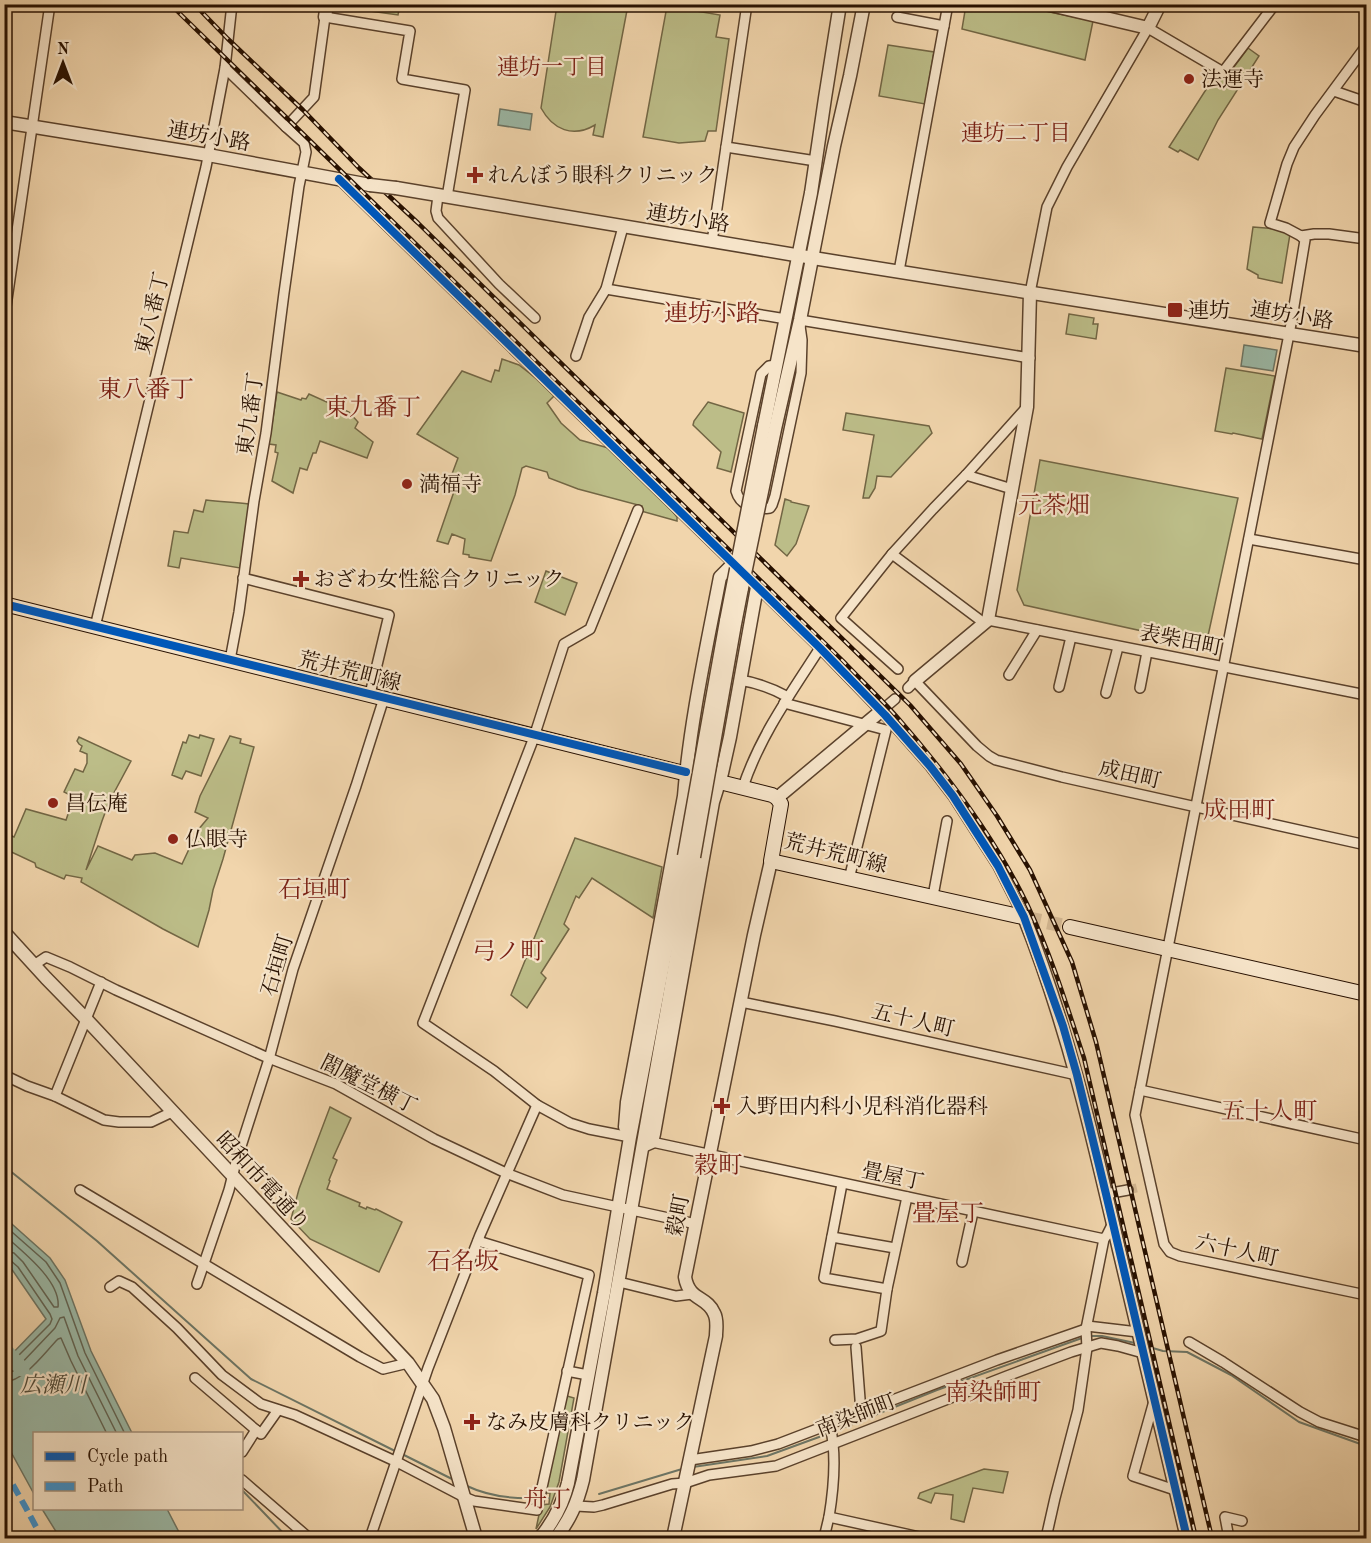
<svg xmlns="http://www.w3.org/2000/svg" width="1371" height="1543" viewBox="0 0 1371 1543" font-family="'Old Standard TT','Noto Serif JP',serif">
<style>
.green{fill:#bcbd88;stroke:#726644;stroke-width:1.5}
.water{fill:#9bb9a7;stroke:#6d7564;stroke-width:1.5}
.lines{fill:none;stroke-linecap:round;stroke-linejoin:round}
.shore{stroke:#616454;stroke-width:1.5}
.stream{stroke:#6d7564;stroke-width:2}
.river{stroke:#9bb9a7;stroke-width:15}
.minor-tunnel{stroke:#d3b792;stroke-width:9;stroke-dasharray:9 4.5;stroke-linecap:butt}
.secondary-tunnel{stroke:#d3b792;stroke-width:14;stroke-dasharray:14 7;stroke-linecap:butt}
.minor-casing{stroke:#5a412b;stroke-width:12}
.tertiary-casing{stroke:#5a412b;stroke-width:15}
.secondary-casing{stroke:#271000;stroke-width:16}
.minor{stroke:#f6e4c9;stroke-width:9}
.tertiary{stroke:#f6e4c9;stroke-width:12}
.secondary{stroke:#f6e4c9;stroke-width:14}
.rail-casing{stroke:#271000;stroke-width:4.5}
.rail{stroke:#f6e4c9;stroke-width:2;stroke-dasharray:7;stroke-linecap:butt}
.tertiary-bridge-casing{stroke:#5a412b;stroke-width:15;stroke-linecap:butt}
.tertiary-bridge{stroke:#f6e4c9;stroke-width:12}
.quiet{stroke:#3b92d0;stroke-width:6;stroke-dasharray:12 6;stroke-linecap:butt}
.cycleway-casing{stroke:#f6e4c9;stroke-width:11}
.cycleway{stroke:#0057b8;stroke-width:8}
.poi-dot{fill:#8f2418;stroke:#f6e4c9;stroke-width:2}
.labels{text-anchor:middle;stroke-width:4.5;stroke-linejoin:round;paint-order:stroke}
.poi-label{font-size:21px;fill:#271000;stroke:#f6e4c9;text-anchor:start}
.street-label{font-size:21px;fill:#271000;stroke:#f6e4c9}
.neighbourhood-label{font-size:22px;fill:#7a1f14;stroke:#f6e4c9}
.water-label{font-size:22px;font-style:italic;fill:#504b3a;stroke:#f6e4c9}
.quarter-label{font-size:24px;fill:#7a1f14;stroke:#f6e4c9}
</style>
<rect width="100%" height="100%" fill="#f1d5ac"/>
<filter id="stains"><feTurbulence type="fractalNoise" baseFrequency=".00333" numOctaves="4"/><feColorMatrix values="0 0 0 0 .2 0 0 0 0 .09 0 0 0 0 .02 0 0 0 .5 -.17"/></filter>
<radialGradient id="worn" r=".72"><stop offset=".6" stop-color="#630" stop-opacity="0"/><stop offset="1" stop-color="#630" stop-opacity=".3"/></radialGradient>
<!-- green -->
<g class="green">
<polygon points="334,4 400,4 400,5 398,15 333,6"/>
<path d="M 557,5 L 628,5 L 603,137 L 593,135 L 595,125 C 573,138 553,130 541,108 Z"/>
<polygon points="966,5 1016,5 1093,21 1085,60 962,29"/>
<polygon points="667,6 720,15 716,37 729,39 716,131 708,131 705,141 679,143 643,137"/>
<polygon points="888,45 934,52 925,104 879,96"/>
<polygon points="1248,48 1259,56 1218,120 1198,160 1180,150 1178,152 1169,147 1216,74 1225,79"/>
<polygon points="1253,227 1277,229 1290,234 1282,283 1258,278 1258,275 1247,269"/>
<polygon points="1069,314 1094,318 1093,324 1098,324 1096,339 1066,334"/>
<polygon points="502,359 519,365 556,394 547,403 561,423 580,440 612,449 661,497 677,517 677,521 641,511 642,506 578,489 549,478 547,472 526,466 522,468 515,495 491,561 469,557 469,555 463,554 465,539 452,534 448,544 437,541 459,477 452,474 458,458 417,434 462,371 491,382 495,370 499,371"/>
<polygon points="1226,368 1275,376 1262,439 1233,433 1232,434 1215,431"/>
<polygon points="277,392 301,400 302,398 306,399 309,394 349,412 358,422 355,428 373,442 367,458 320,441 316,453 313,453 307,470 300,468 293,493 272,481 278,453 275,452 276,445 269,444"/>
<polygon points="708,402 744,413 731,472 717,468 721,452 693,425 694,421"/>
<polygon points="846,413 929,426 932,433 891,477 877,476 875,488 869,498 863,498 874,435 843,430"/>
<polygon points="1040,460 1238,498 1206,645 1024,605 1017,590"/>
<polygon points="785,499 791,501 791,502 809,506 796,544 787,556 775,545"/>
<path d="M 206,500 C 221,502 234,502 249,504 L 240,568 L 181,558 L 179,568 L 168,566 L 174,531 L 188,533 L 194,510 L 203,512 Z"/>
<polygon points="546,571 577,583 565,615 535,602"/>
<polygon points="189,735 199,738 200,735 214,739 201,776 186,771 182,779 172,775 183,742 186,743"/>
<polygon points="230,736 241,739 240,743 254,747 223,859 213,890 209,910 198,947 163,929 81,882 82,878 66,875 64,879 36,867 35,863 5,849 5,833 14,837 26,809 66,820 74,797 64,792 75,769 83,772 87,763 87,754 80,751 82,746 79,744 77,741 79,737 131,761 109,802 102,821 86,870 98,846 132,860 135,855 155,853 182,864 198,830 208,818 195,812 200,796"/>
<polygon points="575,838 662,867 653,918 592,878 579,898 576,896 564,924 569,929 541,973 546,978 527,1008 511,995"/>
<polygon points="330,1107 351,1118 333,1158 337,1160 329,1180 330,1181 327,1189 360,1203 359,1206 366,1209 367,1207 375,1210 376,1209 402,1222 379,1272 310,1239 291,1219 299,1189"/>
<polygon points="567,1396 574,1398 559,1482 550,1507 536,1529 541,1505 549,1504 550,1493 544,1493"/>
<polygon points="984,1469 1008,1472 1003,1493 973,1488 964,1522 951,1519 953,1495 935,1493 931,1503 918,1498 920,1493"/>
</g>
<!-- water -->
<g class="water">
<polygon points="500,109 532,114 530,130 498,125"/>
<polygon points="1244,345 1277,350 1273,371 1241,366"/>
<polygon points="4,1217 50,1258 65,1280 91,1351 132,1433 34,1434 34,1494 5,1441 5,1361 46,1319 13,1271 5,1263"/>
<polygon points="42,1509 167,1509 182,1538 60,1538"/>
</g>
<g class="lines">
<!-- shore -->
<g class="shore">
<polyline points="4,1225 46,1262 60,1283 85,1353 125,1434"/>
<path d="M 4,1235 C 22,1251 61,1281 58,1307 L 54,1307 L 23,1262 L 14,1253 L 4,1251"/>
<polyline points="4,1259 10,1260 18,1267 50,1314 52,1319 50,1324 11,1363 4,1365"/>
<polyline points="4,1373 11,1372 16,1369 55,1328 60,1318 64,1317 78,1356 117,1434"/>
<path d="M 4,1382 C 25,1381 44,1353 58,1339 L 61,1338 L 71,1361 L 107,1434"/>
</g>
<!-- stream -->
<g class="stream">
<polyline points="4,1166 97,1241 251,1379 397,1452"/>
<polyline points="1088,1336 1102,1336 1135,1343"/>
<polyline points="1146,1346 1163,1351 1187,1352 1231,1375 1299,1422 1366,1446"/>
<polyline points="835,1431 937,1390 1082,1338"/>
<polyline points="402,1454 454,1480"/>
<polyline points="693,1467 767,1456 830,1433"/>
<path d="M 467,1486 C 488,1496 514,1499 537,1498"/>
<polyline points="242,1490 288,1538"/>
<polyline points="599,1494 682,1469"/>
<polyline points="543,1498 549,1498"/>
</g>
<!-- river -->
<polyline class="river" points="4,1349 22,1369"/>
<!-- minor-tunnel -->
<g class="minor-tunnel">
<polyline points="895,699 908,688"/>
<polyline points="1128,1190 1141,1187"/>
</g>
<!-- secondary-tunnel -->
<polyline class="secondary-tunnel" points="1027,918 1070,927"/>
<defs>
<g id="minor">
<polyline points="897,17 944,26"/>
<polyline points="1366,46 1315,115 1294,147 1287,164 1270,223 1286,228 1301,236 1314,234 1329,234 1366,239"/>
<polyline points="225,68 286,127"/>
<polyline points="1334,91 1366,102"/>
<polyline points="726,147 816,161"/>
<polyline points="339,179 820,648 885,715 930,766 953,796 998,866 1024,917"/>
<polyline points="438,196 436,211 438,218 499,284 535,318"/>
<polyline points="1301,236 1305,240 1291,324 1135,1115 1164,1244 1170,1252 1180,1256 1366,1295"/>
<polyline points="712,242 747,4"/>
<polyline points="899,271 948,4"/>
<polyline points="606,289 786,319"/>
<polyline points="1030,293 1047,207 1067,167 1148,28 1223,72 1275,4"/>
<polyline points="4,320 50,4"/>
<polyline points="800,320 1030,358"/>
<polyline points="576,356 589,317 606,289 623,227"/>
<path d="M 776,365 L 769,366 L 761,374 L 736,491 C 740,506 756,510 770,508 L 772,505 L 775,496 L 801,373 L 802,340 L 800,326"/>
<polyline points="966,475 1012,489"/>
<polyline points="1249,539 1366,560"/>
<polyline points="892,554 984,623"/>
<polyline points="243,578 389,615 370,694"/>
<polyline points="988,620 1366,695"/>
<polyline points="95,627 206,167 225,68 232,4"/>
<polyline points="230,660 239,612 254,501 266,433 284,293 299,186 306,152 304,143 286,127 314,97 325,17 410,31 402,79 465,90 447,197"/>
<polyline points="898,669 841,618 892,554 933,509 966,475 1027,407"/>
<polyline points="1009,675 1037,630"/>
<path d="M 740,680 C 758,683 772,688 788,697"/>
<polyline points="1059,687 1071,637"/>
<polyline points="908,688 915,681 977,746 989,756 996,760 1062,777 1366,845"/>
<polyline points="1140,688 1147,652"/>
<polyline points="1106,693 1118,647"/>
<polyline points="784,703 886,730 849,879"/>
<polyline points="881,711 895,699"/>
<path d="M 743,787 C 760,736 791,693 820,648"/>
<polyline points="933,896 947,821"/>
<polyline points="4,957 11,939"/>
<polyline points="34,965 46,957 70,967 116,990 266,1057 336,1084 434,1139 506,1173 563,1195 696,1224"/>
<polyline points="741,1002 835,1021 1077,1075"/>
<polyline points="4,1075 27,1086 55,1096 104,1120 119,1122 151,1122 172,1112"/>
<polyline points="1140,1090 1366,1140"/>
<polyline points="55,1096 101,982"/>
<polyline points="630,1137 589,1129 570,1123 537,1105 494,1071 423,1023 533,740 564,644 590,629 638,510"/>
<polyline points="652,1142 1104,1239"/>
<polyline points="842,1184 824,1278 887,1289"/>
<polyline points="80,1190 360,1357 383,1369 408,1363"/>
<polyline points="1106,1194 1128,1190"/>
<polyline points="832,1237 895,1248"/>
<polyline points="962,1262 973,1212"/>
<polyline points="619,1282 676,1296 692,1294"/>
<polyline points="197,1284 229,1190 236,1162 269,1059 293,969 356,786 384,698"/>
<polyline points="110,1287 119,1281 132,1287 177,1328 222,1375 261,1404 295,1415 397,1462 464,1497 474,1501 537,1510 589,1275 478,1241"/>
<polyline points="1087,1326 1138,1332"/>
<polyline points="835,1340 857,1339 881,1331 887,1289 907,1197"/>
<polyline points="1189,1342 1223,1362 1300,1412 1319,1422 1366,1437"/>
<polyline points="856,1347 861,1412"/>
<polyline points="567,1371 588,1375"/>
<polyline points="195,1378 256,1430"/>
<polyline points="1154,1401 1133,1476 1175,1490"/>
<path d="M 830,1425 C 837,1455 834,1487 829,1517 L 924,1538"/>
<polyline points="242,1452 256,1430 261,1434 278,1410"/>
<polyline points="690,1460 751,1451 778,1444 997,1360 1086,1329"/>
<polyline points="242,1480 309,1538"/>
<polyline points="576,1506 594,1507 603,1505 672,1484 685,1483 709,1475 776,1466 1007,1376 1071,1352 1101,1343 1118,1346 1143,1353"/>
<polyline points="370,1538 428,1368 480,1235 537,1105"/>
<polyline points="824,1538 829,1517"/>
<polyline points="1046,1538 1055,1498 1078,1410 1087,1348 1086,1329 1104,1239 1107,1235 1113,1223"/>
<polyline points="1229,1538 1225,1517 1242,1521"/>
</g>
<g id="tertiary">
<polyline points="1046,4 1148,28 1160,4"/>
<polyline points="325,17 327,4"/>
<polyline points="4,122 208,155 370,185"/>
<polyline points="396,188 813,258 1366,346"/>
<polyline points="764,426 811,193 825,98 840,4"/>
<polyline points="775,429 800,320 834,146 850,76 864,4"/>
<polyline points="726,621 733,585"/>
<polyline points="735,624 742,588"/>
<polyline points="915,681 988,620 1027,407 1030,293"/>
<polyline points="777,798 881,711"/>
<path d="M 1024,917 C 1067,1025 1093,1137 1119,1250 C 1141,1346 1164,1442 1187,1538"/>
<polyline points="4,932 46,978 86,1019 408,1363 433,1399 444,1428 476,1538"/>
<path d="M 625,1127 L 627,1102 L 684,796 C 690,722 706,650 720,577 L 734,563"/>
<polyline points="643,1146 652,1142 654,1134 713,802 722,773 730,737 757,587"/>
<path d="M 540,1538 C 554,1521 563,1504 568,1483 L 604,1293 L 630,1137 L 684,856"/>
<path d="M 556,1538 C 570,1519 577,1504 583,1480 L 694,857"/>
<path d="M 673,1538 L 716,1336 C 716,1329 718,1320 714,1313 C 707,1296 689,1301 685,1277 L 754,935 L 771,861"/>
</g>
<g id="secondary">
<polyline points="4,604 772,795 777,798 781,804 771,861 1027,918"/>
<polyline points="1070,927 1366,994"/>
</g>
</defs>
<!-- minor casing -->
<use href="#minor" class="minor-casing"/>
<!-- tertiary casing -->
<use href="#tertiary" class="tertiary-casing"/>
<!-- secondary casing -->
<use href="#secondary" class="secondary-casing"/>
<!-- minor -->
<use href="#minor" class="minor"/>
<!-- tertiary -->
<use href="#tertiary" class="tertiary"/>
<!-- secondary -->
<use href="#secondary" class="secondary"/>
<defs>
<g id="rail">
<path d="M 170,4 L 843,661 C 861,680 880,698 897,717 C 947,774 994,836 1027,904 C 1051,954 1067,1006 1084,1058 L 1196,1538"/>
<polyline points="194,4 228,39 303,110 359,168 418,223 910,705 961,764 997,816 1030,870 1072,962 1096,1042 1212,1538"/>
</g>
</defs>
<!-- rail casing -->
<use href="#rail" class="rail-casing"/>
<!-- rail -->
<use href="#rail" class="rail"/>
<defs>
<g id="tertiary-bridge">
<polyline points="370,185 396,188"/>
<polyline points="733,585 764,426"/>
<polyline points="742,588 775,429"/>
<polyline points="684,856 726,621"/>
<polyline points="694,857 735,624"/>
</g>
</defs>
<!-- tertiary-bridge casing -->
<use href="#tertiary-bridge" class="tertiary-bridge-casing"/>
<!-- tertiary-bridge -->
<use href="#tertiary-bridge" class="tertiary-bridge"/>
<!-- quiet -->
<polyline class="quiet" points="4,1469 26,1508 42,1538"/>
<defs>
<g id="cycleway">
<polyline points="339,179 820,648 885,715 930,766 953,796 998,866 1024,917 1063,1026 1077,1075 1106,1194 1187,1538"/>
<polyline points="4,604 686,772"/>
</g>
</defs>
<!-- cycleway casing -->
<use href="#cycleway" class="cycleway-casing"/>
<!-- cycleway -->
<use href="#cycleway" class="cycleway"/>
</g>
<!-- markers -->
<g class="poi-dot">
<circle cx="1189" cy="79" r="6"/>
<path d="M472 166h6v6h6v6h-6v6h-6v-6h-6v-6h6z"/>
<rect x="1167" y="302" width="16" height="16" rx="3"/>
<circle cx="407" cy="484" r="6"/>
<path d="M298 570h6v6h6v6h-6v6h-6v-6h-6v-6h6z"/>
<circle cx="53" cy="803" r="6"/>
<circle cx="173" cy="839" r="6"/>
<path d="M719 1097h6v6h6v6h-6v6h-6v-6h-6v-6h6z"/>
<path d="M469 1413h6v6h6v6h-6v6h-6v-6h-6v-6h6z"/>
</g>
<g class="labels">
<!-- poi labels -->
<g class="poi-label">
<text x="1201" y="86">法運寺</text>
<text x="488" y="182">れんぼう眼科クリニック</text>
<text x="1188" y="317">連坊</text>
<text x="419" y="491">満福寺</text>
<text x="314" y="586">おざわ女性総合クリニック</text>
<text x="65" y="810">昌伝庵</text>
<text x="185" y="846">仏眼寺</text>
<text x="736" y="1113">入野田内科小児科消化器科</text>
<text x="486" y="1429">なみ皮膚科クリニック</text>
</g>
<!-- street labels -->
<g class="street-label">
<text transform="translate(209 136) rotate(10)" y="7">連坊小路</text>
<text transform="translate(688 218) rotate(9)" y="7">連坊小路</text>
<text transform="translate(152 313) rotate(-76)" y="7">東八番丁</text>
<text transform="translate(1292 315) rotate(9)" y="7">連坊小路</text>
<text transform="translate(250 414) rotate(-82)" y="7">東九番丁</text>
<text transform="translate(1181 640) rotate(11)" y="7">表柴田町</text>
<text transform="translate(350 671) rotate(14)" y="7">荒井荒町線</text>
<text transform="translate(1130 774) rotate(13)" y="7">成田町</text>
<text transform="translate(836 853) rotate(14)" y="7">荒井荒町線</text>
<text transform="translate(277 965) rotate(-73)" y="7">石垣町</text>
<text transform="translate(913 1020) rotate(13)" y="7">五十人町</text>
<text transform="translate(369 1084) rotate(27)" y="7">閻魔堂横丁</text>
<text transform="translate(893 1176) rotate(12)" y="7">畳屋丁</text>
<text transform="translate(263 1181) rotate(47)" y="7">昭和市電通り</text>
<text transform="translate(678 1215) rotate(-79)" y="7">穀町</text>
<text transform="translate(1237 1250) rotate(12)" y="7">六十人町</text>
<text transform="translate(856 1415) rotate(-21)" y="7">南染師町</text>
</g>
<!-- neighbourhood labels -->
<g class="neighbourhood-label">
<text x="552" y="74">連坊一丁目</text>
<text x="1016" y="140">連坊二丁目</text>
</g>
<!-- water labels -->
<g class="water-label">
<text x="53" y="1392">広瀬川</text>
</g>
<!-- quarter labels -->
<g class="quarter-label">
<text x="712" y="321">連坊小路</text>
<text x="146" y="397">東八番丁</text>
<text x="373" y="415">東九番丁</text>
<text x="1054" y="513">元茶畑</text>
<text x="1239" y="818">成田町</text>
<text x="314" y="897">石垣町</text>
<text x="508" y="959">弓ノ町</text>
<text x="1269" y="1119">五十人町</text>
<text x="718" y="1173">穀町</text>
<text x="948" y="1221">畳屋丁</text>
<text x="463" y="1269">石名坂</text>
<text x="993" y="1400">南染師町</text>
<text x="547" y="1507">舟丁</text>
</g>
</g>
<!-- margin -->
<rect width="1371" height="1543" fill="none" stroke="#f1d5ac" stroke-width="24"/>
<rect x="6" y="6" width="1359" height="1531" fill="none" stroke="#271000" stroke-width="3"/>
<rect x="12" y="12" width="1347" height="1519" fill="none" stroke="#271000" stroke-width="1.5"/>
<!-- legend -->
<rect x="33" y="1432" width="210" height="78" fill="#f6e4c9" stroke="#a38f79" stroke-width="1.5"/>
<rect x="45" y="1452" width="30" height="9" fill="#0057b8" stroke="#a38f79" stroke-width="1.5"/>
<text x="87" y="1462" font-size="18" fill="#271000">Cycle path</text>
<rect x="45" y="1482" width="30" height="9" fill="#3b92d0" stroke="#a38f79" stroke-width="1.5"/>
<text x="87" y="1492" font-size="18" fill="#271000">Path</text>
<!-- north arrow -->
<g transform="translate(63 63)" stroke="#f6e4c9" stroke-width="4.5" paint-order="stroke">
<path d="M0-4.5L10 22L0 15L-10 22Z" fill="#271000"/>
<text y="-9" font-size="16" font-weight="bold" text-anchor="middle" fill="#271000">N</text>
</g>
<rect width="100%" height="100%" filter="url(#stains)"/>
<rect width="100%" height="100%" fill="url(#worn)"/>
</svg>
